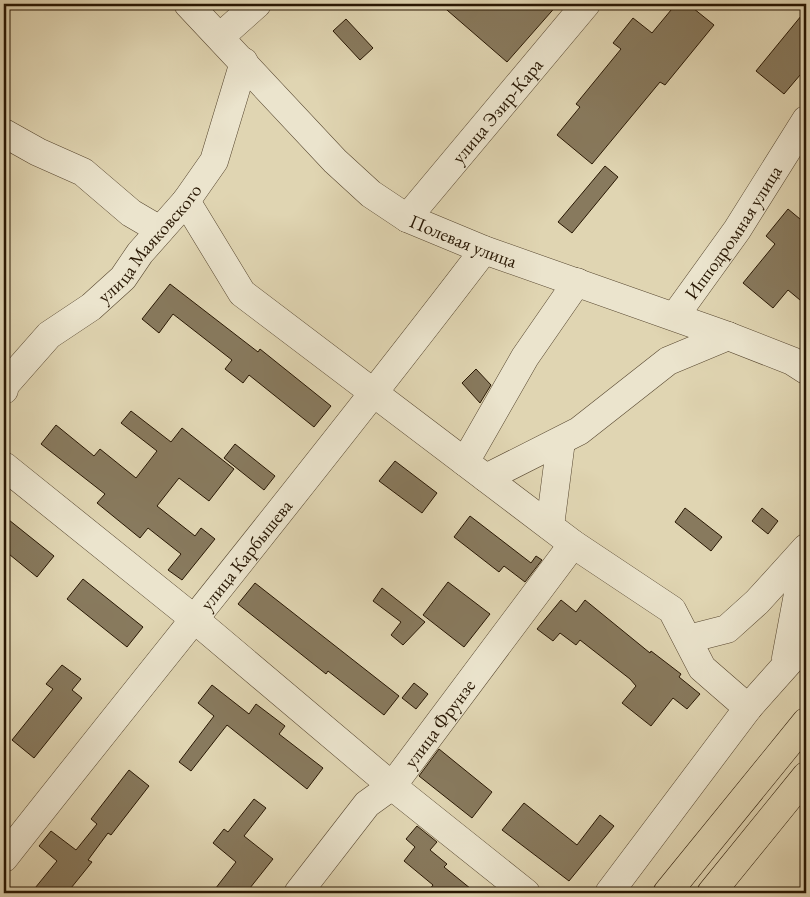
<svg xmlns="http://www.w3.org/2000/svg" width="810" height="897" viewBox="0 0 810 897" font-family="'EB Garamond',serif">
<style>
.building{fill:#887a5e;stroke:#281703}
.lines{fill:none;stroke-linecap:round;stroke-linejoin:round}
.minor-casing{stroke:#56462f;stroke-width:29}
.major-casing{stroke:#281703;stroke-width:29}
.minor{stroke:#ebe4cd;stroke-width:28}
.major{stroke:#e0d5b2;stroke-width:28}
.labels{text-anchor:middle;stroke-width:5;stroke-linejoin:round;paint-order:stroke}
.street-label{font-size:19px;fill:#281703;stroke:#ebe4cd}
</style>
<rect width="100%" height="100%" fill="#e0d5b2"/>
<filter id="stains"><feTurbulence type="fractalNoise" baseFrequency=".004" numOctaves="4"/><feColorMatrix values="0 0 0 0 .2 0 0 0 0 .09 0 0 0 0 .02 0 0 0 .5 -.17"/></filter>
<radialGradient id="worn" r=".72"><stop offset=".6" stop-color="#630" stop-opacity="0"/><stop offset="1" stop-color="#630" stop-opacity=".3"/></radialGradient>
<!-- building -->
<g class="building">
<polygon points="440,4 558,4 507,62"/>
<polygon points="676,4 688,4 714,25 665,85 660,82 592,164 557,135 580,107 576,104 621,49 613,43 633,18 652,33"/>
<polygon points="806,10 806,68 784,94 756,71"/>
<polygon points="346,19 373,48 360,60 333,31"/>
<polygon points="605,166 618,177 572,233 558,222"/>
<polygon points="788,209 806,224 806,305 788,290 773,308 743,283 775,244 766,236"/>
<polygon points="170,284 258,352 260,349 331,406 314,427 249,375 243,383 225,369 232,360 173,314 159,333 142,319"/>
<polygon points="476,369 491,385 480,403 462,383"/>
<polygon points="131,411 171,442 182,428 234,469 209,501 179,478 157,506 195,536 201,528 215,539 182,580 168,570 181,554 148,528 140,538 97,503 105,494 41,444 56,425 94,456 100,449 136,478 157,451 121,423"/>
<polygon points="235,444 275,476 264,490 224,458"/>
<polygon points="395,461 437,493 422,513 379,481"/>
<polygon points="685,508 722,537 711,551 675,522"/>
<polygon points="762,508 778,521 768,534 752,521"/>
<polygon points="4,516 54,556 37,577 4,550"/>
<polygon points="470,516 531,563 536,556 542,560 525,582 504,566 499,572 454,537"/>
<polygon points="83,579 143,627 127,647 67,599"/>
<polygon points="448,582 490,614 464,647 423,615"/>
<polygon points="255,583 399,696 384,715 328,671 326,674 238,604"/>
<polygon points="382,588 425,622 403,645 391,635 401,622 373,601"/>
<polygon points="561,600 576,612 585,600 650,653 651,651 681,674 679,677 700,694 687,709 673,698 651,726 622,703 636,686 630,679 580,640 576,645 560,633 553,641 537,629"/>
<polygon points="62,665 81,679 72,690 82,698 34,758 12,740 53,689 46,684"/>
<polygon points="414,683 428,694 416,709 402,698"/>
<polygon points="212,685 249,714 256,704 285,726 279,734 323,768 307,789 227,725 191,771 179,762 214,716 198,703"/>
<polygon points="439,749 492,792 472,818 419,776"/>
<polygon points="129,770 149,786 111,835 108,833 88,860 92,862 67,893 31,893 57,861 39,846 51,831 76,850 97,824 91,819"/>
<polygon points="254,799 266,808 244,836 273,859 246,893 212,893 236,862 213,843 224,829 228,832"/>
<polygon points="524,803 577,845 600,815 614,826 569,881 502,830"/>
<polygon points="417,826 437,842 430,850 447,864 444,867 476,893 427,893 433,885 404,861 415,847 406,839"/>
</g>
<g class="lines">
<defs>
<g id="minor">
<path id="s1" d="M 188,4 L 335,161 L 371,194 L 407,218 L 484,250 L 728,336 L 792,361 L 806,370"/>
<polyline points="220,37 257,4"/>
<polyline points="4,133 38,152 83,172 131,213 160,230"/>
<polyline points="186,201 242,293 573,544 672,610 702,668 748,708"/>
<path id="s2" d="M 407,218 L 586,4"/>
<path id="s3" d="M 675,316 L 737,230 L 806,120"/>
<path id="s4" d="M 4,390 L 5,385 L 49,335 L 91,307 L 123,278 L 140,253 L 186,201 L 214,161 L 244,62"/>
<polyline points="465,462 525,357 577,282"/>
<polyline points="4,466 193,618 392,786 526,893"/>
<polyline points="486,478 579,431 668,361 728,336"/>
<polyline points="550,526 561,441"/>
<polyline points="688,639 727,629 757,602 806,548"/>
<polyline points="786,658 798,594 806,564"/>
<path id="s5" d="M 4,858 C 164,655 328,455 484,250"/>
<path id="s6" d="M 298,893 L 367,804 L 392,786 L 573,544"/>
<polyline points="609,893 748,708 796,654 806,636"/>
</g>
<g id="major">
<polyline points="667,893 806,722"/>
<polyline points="711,893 806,776"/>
</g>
</defs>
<!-- minor casing -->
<use href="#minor" class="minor-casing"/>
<!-- major casing -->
<use href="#major" class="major-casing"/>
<!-- minor -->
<use href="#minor" class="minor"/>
<!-- major -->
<use href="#major" class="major"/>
</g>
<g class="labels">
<!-- street labels -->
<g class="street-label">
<text dy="7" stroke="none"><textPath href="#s2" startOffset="140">улица Эзир-Кара</textPath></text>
<text dy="7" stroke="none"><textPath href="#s3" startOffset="102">Ипподромная улица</textPath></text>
<text dy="7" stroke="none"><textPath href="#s1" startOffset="368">Полевая улица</textPath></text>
<text dy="7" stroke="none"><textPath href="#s4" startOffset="209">улица Маяковского</textPath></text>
<text dy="7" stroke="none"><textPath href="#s5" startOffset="388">улица Карбышева</textPath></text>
<text dy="7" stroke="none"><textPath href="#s6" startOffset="222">улица Фрунзе</textPath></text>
</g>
</g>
<!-- margin -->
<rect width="810" height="897" fill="none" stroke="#e0d5b2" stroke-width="20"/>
<rect x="5" y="5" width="800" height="887" fill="none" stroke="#281703" stroke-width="2.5"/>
<rect x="10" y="10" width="790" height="877" fill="none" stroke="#281703"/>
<rect width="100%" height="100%" filter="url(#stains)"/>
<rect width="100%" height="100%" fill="url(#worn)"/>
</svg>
